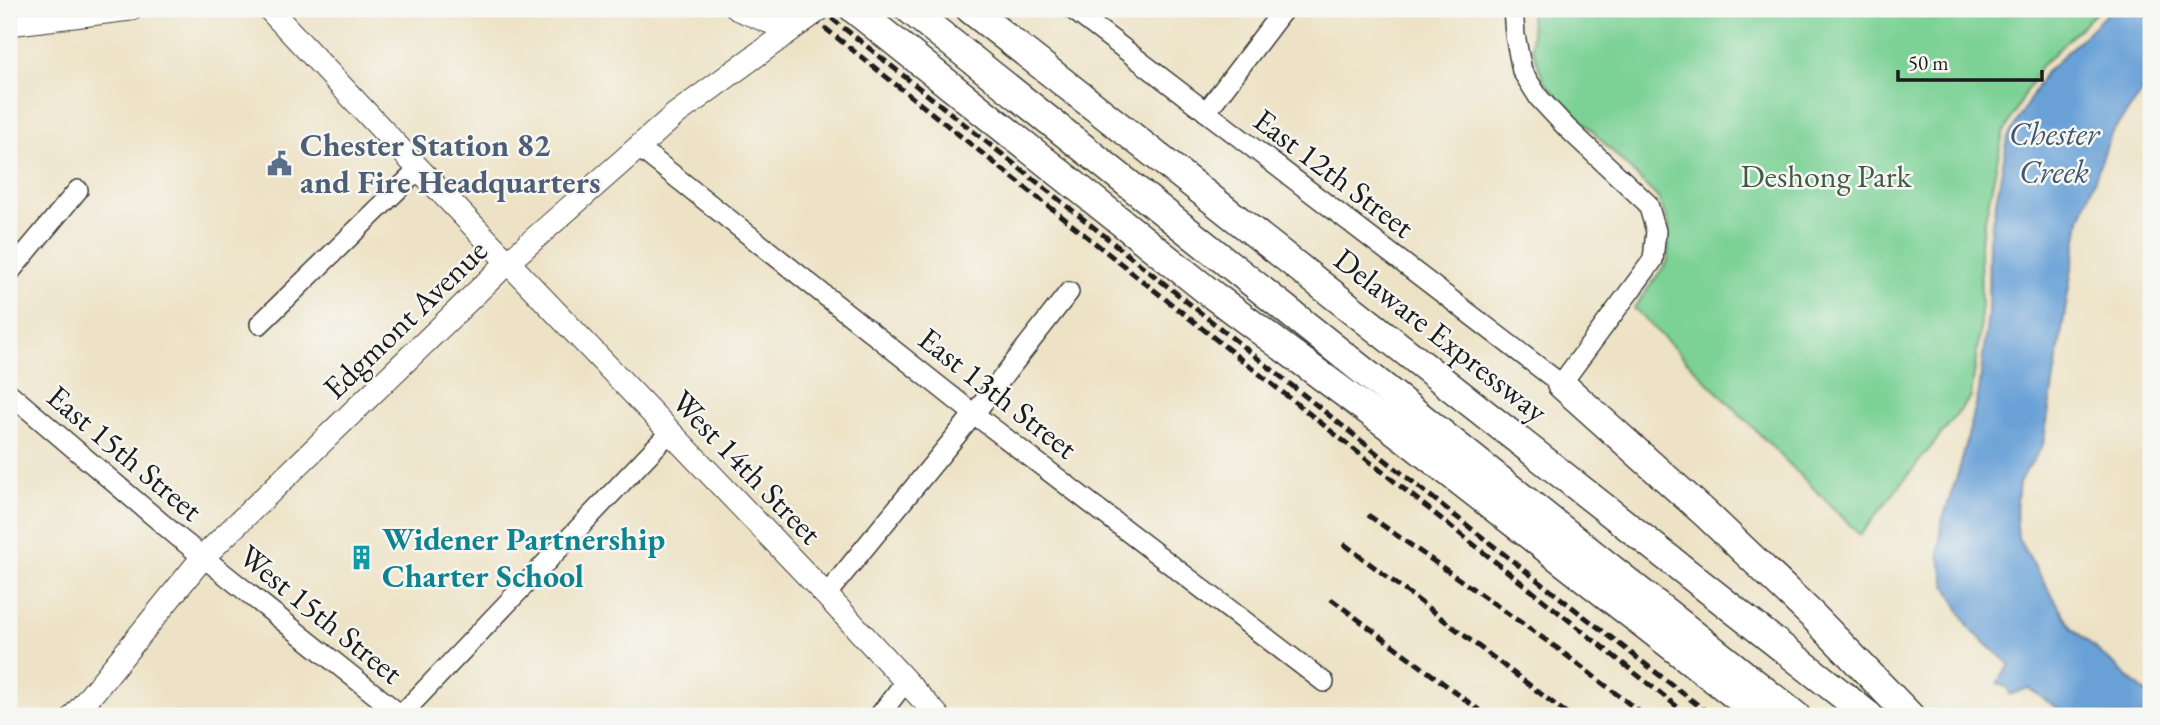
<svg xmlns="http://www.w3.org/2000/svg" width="2160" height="725" viewBox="0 0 2160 725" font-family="'EB Garamond',serif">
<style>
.green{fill:#7bd195;stroke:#4c7658;stroke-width:2}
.water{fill:#69a1d7;stroke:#425e7a;stroke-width:2}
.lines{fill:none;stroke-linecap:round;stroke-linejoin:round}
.minor-casing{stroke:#3b3a35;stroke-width:22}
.major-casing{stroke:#3b3a35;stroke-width:25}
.highway-casing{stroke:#3b3a35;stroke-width:31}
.minor{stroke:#fff;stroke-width:19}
.major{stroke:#fff;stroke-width:23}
.highway{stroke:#fff;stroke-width:28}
.rail{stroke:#1c1c1c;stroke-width:5;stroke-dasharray:10 5;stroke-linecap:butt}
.major-bridge-casing{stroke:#3b3a35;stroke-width:25;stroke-linecap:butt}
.major-bridge{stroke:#fff;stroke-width:23}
.labels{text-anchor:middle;stroke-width:5;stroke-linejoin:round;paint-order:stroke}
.service-label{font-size:32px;font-weight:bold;fill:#4e5e75;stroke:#f6f6f2;text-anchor:start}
.street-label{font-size:32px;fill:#1c1c1c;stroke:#f6f6f2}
.park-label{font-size:32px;fill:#3d5b46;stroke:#f6f6f2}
.culture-label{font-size:32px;font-weight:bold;fill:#0d838f;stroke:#f6f6f2;text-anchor:start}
.water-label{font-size:33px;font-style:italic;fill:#3f5870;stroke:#f6f6f2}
</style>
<rect width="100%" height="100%" fill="#f6f6f2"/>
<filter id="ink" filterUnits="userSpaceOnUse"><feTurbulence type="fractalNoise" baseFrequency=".0143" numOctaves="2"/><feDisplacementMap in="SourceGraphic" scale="14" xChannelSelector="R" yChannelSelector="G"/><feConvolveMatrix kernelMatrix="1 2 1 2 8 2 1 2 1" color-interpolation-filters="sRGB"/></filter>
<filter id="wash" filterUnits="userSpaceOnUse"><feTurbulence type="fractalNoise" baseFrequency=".00686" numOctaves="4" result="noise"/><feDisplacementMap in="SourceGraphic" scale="28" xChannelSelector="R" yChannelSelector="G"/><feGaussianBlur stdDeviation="1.57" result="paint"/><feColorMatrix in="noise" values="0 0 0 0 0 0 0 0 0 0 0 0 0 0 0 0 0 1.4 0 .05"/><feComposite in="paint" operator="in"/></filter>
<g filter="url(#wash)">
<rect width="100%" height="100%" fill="#ede2c5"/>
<!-- green -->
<polygon class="green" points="1530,9 2100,9 2040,67 2003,134 1980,243 1981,322 1971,397 1860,535 1634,308 1668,261 1669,224 1658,198 1544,82 1532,47"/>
<!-- water -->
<polygon class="water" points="2112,9 2151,9 2151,81 2111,134 2080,220 2043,445 2019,482 2016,512 2018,539 2072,628 2151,697 2151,716 2069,716 2028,688 2010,695 2008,688 1997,683 2010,665 1970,629 1946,585 1939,555 1942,522 1961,464 1979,392 1988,314 1989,239 2008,137 2045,73"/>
</g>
<g filter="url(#ink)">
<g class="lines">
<defs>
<g id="minor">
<polyline points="1072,9 1561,384 1653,260 1656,231 1648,204 1566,127 1539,98 1522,71 1515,35 1513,9"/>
<polyline points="1206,112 1284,9"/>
<polyline points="638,147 974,414 1324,682"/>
<polyline points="9,273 78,190"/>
<polyline points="260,324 419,169"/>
<polyline points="9,393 178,537 402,716"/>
<polyline points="826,595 974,414 1069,292"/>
<polyline points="401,715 670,432"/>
<polyline points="879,716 905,682"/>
</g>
<g id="major">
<polyline points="269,9 419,169 826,595 938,716"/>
<polyline points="738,9 790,30"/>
<polyline points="9,24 130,9"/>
<polyline points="74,716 203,557 508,262 676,114 799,24"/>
</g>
<g id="highway">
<polyline points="854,9 1214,296 1401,435 1736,696 1769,716"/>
<polyline points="909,9 1796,716"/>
<polyline points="970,9 1869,716"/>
<polyline points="1561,384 1707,515 1813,616 1910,716"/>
</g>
</defs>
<!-- minor casing -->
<use href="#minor" class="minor-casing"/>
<!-- major casing -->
<use href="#major" class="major-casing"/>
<!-- highway casing -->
<use href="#highway" class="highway-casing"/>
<!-- minor -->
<use href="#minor" class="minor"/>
<!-- major -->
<use href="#major" class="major"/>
<!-- highway -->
<use href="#highway" class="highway"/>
<!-- rail -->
<g class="rail">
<polyline points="801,9 1689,716"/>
<polyline points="820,9 1473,530 1712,716"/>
<polyline points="1368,515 1557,648 1645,716"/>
<polyline points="1344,544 1570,716"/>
<polyline points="1331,599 1487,716"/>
</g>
<defs>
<polyline id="major-bridge" points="799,24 820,9"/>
</defs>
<!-- major-bridge casing -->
<use href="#major-bridge" class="major-bridge-casing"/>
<!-- major-bridge -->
<use href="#major-bridge" class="major-bridge"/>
</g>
</g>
<!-- icons -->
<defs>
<symbol id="civic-bare" viewBox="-9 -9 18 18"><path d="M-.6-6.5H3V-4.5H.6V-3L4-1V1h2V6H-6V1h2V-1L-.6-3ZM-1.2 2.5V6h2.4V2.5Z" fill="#5c6f8a" stroke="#f6f6f2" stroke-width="2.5" paint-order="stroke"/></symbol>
<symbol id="building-bare" viewBox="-9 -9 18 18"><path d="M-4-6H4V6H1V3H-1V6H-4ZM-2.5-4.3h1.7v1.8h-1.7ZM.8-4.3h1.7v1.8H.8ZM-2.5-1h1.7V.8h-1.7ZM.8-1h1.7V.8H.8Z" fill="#0f9aa8" stroke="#f6f6f2" stroke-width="2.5" paint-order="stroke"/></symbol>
</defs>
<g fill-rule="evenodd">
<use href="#civic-bare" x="262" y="146" width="35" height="35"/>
<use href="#building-bare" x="344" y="540" width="35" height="35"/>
</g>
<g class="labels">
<!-- service labels -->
<g class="service-label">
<text x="300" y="156">Chester Station 82<tspan x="300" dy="37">and Fire Headquarters</tspan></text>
</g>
<!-- street labels -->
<g class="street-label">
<text transform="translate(1334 173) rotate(37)" y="11">East 12th Street</text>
<text transform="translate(405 319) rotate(-44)" y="11">Edgmont Avenue</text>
<text transform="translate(1441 335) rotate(38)" y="11">Delaware Expressway</text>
<text transform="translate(998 393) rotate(38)" y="11">East 13th Street</text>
<text transform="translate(125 453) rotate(40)" y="11">East 15th Street</text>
<text transform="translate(747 467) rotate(46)" y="11">West 14th Street</text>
<text transform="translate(321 614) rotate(39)" y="11">West 15th Street</text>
</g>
<!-- park labels -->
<g class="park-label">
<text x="1826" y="187">Deshong Park</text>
</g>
<!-- culture labels -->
<g class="culture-label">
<text x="382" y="550">Widener Partnership<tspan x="382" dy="37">Charter School</tspan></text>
</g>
<!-- water labels -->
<g class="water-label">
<text x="2054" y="145">Chester<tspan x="2054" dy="38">Creek</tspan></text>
</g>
</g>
<!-- margin -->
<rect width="2160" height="725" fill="none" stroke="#f6f6f2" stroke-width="35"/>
<!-- scale -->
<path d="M1898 70v10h144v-10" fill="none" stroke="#1c1c1c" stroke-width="3.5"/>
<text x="1908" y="70" font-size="21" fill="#1c1c1c" stroke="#f6f6f2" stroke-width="5" paint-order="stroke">50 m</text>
</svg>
